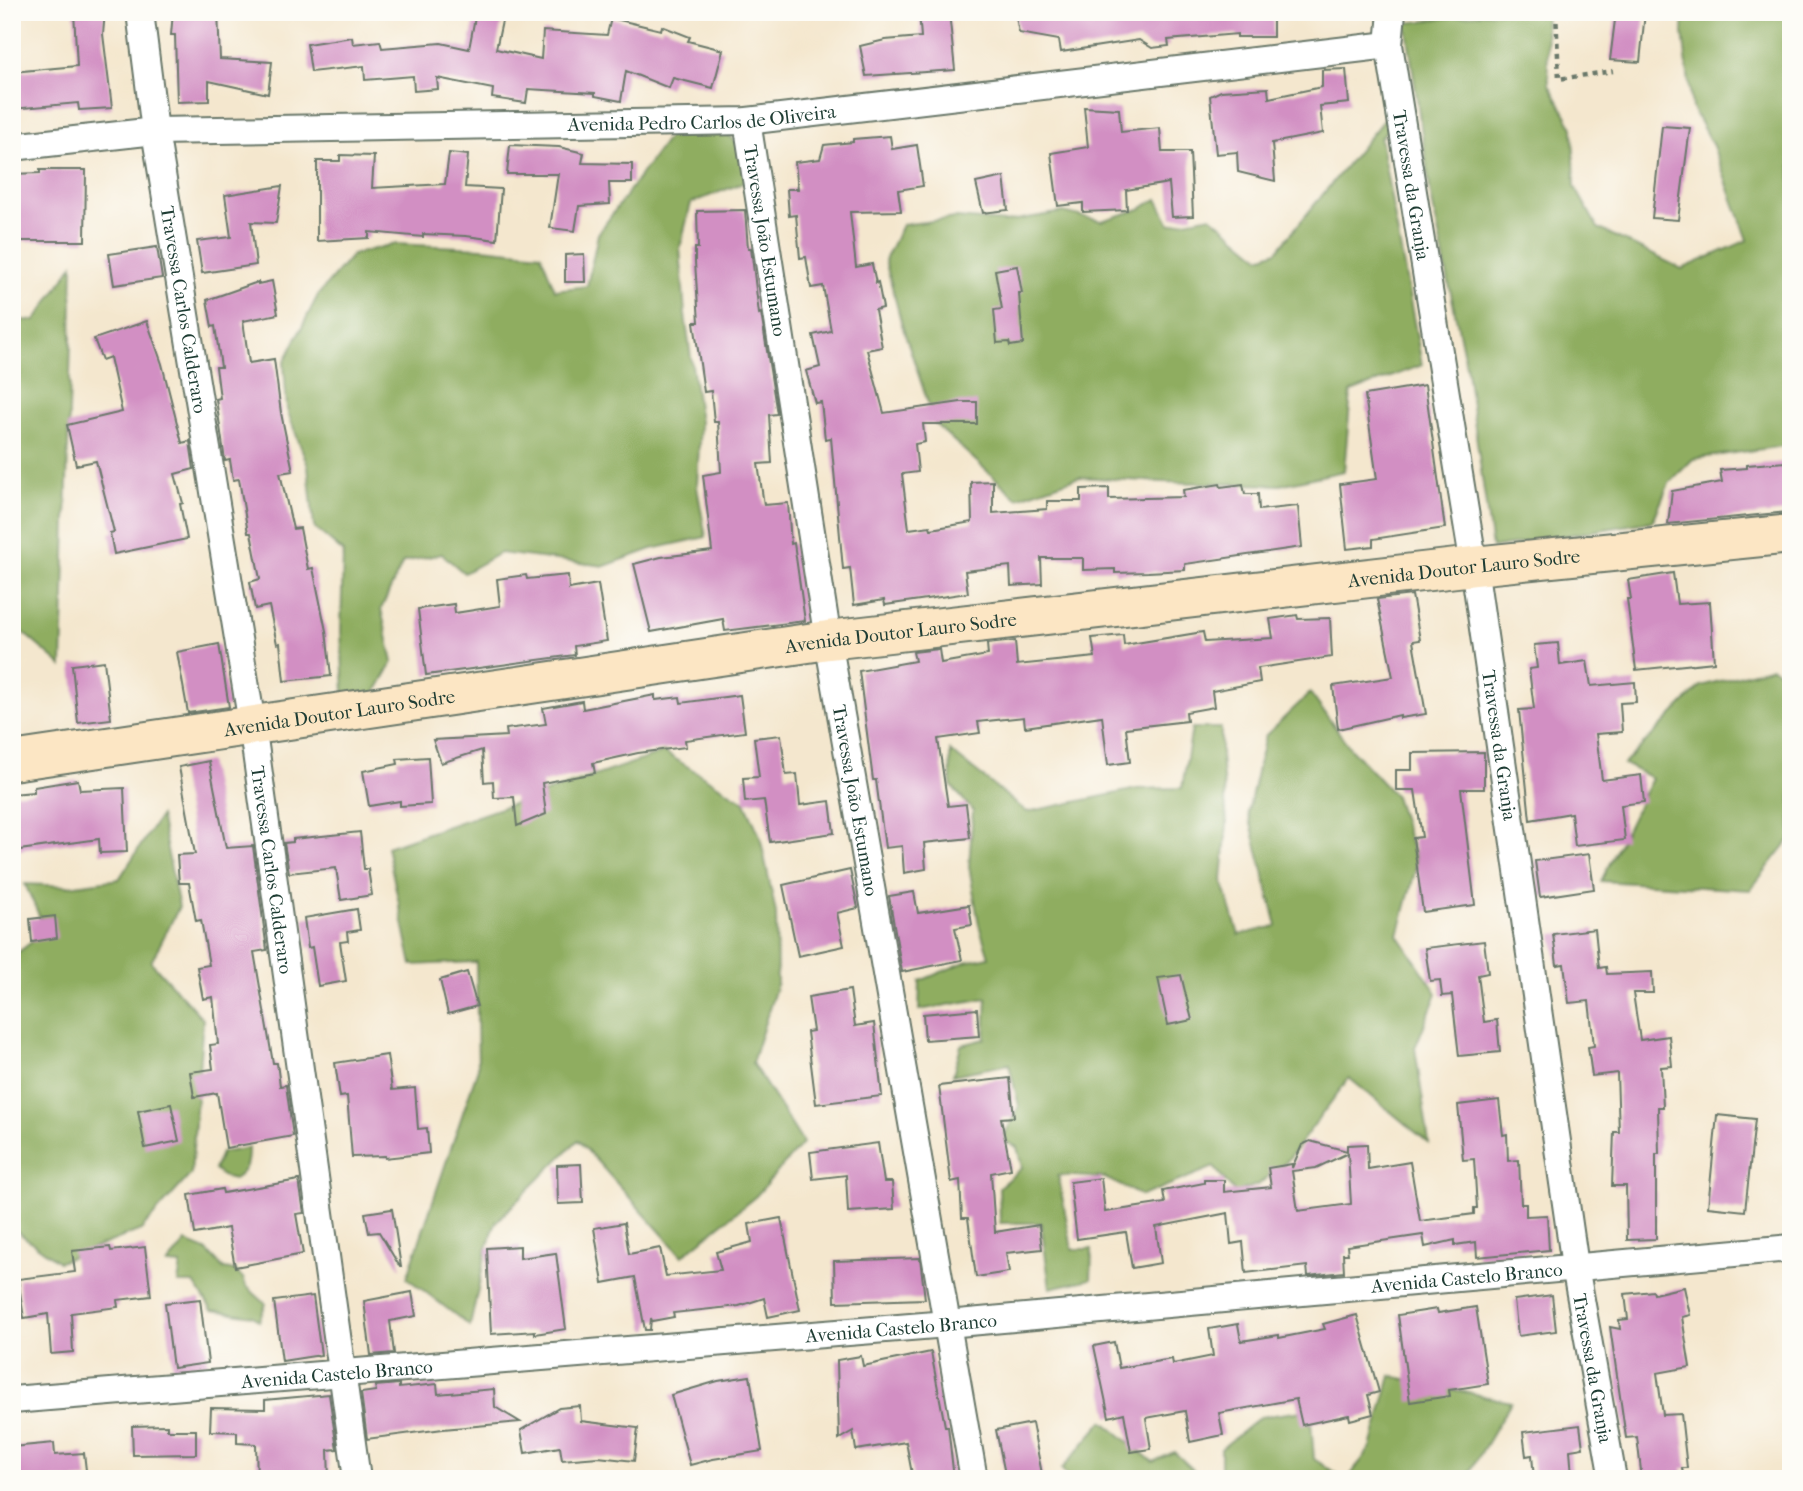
<svg xmlns="http://www.w3.org/2000/svg" width="1803" height="1491" viewBox="0 0 1803 1491" font-family="'IM FELL French Canon',serif">
<style>
.forest{fill:#8fad60;stroke:#57754a;stroke-width:2}
.building{fill:#d28fc3;fill-rule:evenodd}
.lines{fill:none;stroke-linecap:round;stroke-linejoin:round}
.street-casing{stroke:#6a786a;stroke-width:30}
.secondary-casing{stroke:#6a786a;stroke-width:42}
.path{stroke:#6a786a;stroke-width:4.5;stroke-dasharray:5 5;stroke-linecap:butt}
.street{stroke:#fff;stroke-width:26}
.secondary{stroke:#fce6c4;stroke-width:38}
.labels{text-anchor:middle;stroke-width:5;stroke-linejoin:round;paint-order:stroke}
.street-label{font-size:19px;fill:#1f3d34;stroke:#fdfcf7}
</style>
<rect width="100%" height="100%" fill="#fdfcf7"/>
<filter id="ink" filterUnits="userSpaceOnUse"><feTurbulence type="fractalNoise" baseFrequency=".0143" numOctaves="2"/><feDisplacementMap in="SourceGraphic" scale="14" xChannelSelector="R" yChannelSelector="G"/><feConvolveMatrix kernelMatrix="1 2 1 2 8 2 1 2 1" color-interpolation-filters="sRGB"/></filter>
<filter id="wash" filterUnits="userSpaceOnUse"><feTurbulence type="fractalNoise" baseFrequency=".00686" numOctaves="4" result="noise"/><feDisplacementMap in="SourceGraphic" scale="28" xChannelSelector="R" yChannelSelector="G"/><feGaussianBlur stdDeviation="1.57" result="paint"/><feColorMatrix in="noise" values="0 0 0 0 0 0 0 0 0 0 0 0 0 0 0 0 0 1.4 0 .05"/><feComposite in="paint" operator="in"/></filter>
<g filter="url(#wash)">
<rect width="100%" height="100%" fill="#f4e7ce"/>
<!-- forest -->
<g class="forest">
<polygon points="1494,12 1545,12 1549,84 1573,128 1575,187 1598,228 1682,269 1748,240 1713,146 1692,108 1683,33 1684,12 1791,12 1791,445 1693,459 1669,483 1653,521 1492,548 1467,371 1431,196 1406,23"/>
<polygon points="1384,119 1392,125 1380,138 1422,365 1351,392 1344,471 1280,485 1162,482 1079,477 1017,498 935,424 902,325 885,260 902,225 956,218 1005,222 1063,212 1101,221 1140,209 1157,199 1170,224 1211,216 1260,257 1277,251"/>
<polygon points="676,126 720,126 742,148 756,178 691,203 680,248 685,315 700,422 697,487 706,537 652,549 605,566 500,553 464,573 442,554 403,562 381,609 393,662 373,697 344,693 341,631 343,552 314,527 308,466 287,410 284,363 318,295 352,255 393,244 482,248 541,254 555,290 587,286 598,234"/>
<polygon points="73,265 62,666 12,623 12,319 35,321"/>
<polygon points="1772,667 1791,679 1791,838 1750,890 1601,881 1652,778 1624,764 1701,686"/>
<polygon points="1310,693 1351,749 1395,796 1417,864 1398,935 1437,993 1415,1048 1429,1143 1349,1078 1287,1161 1259,1184 1235,1193 1214,1167 1142,1196 1105,1178 1058,1175 1072,1249 1092,1249 1091,1279 1050,1288 1041,1223 1000,1223 999,1187 1022,1168 1017,1147 1002,1140 1019,1106 1009,1064 953,1075 961,1045 985,1039 987,998 919,1010 920,981 965,962 989,957 979,925 969,866 973,811 951,785 950,751 1027,812 1137,789 1182,788 1192,728 1221,728 1221,756 1227,823 1222,880 1239,935 1277,926 1248,812 1265,736"/>
<polygon points="664,752 745,802 760,836 776,913 777,984 752,1063 803,1143 756,1196 682,1256 578,1140 496,1222 487,1248 470,1326 407,1278 478,1068 476,962 412,965 387,847"/>
<polygon points="160,816 179,907 151,962 203,1019 191,1174 141,1230 59,1262 12,1228 12,957 46,931 25,884 68,886 119,879"/>
<path d="M 248,1148 C 248,1163 247,1171 234,1179 L 222,1176 L 214,1170 L 221,1153 Z"/>
<polygon points="186,1242 206,1250 224,1269 235,1271 243,1278 246,1286 266,1304 259,1321 253,1316 212,1310 194,1283 178,1283 181,1265 167,1264"/>
<polygon points="1391,1376 1511,1402 1468,1475 1469,1479 1348,1479 1371,1447"/>
<polygon points="1310,1410 1314,1459 1345,1479 1221,1478 1221,1449 1260,1417"/>
<polygon points="1103,1421 1153,1462 1174,1452 1203,1479 1069,1479 1062,1469"/>
</g>
<g id="blocks">
<!-- building -->
<g class="building">
<polygon points="74,12 105,12 103,34 112,108 79,110 78,103 12,109 12,72 77,66"/>
<polygon points="173,12 218,12 220,59 272,62 268,94 209,81 209,101 177,102 175,35 171,35"/>
<polygon points="476,12 504,12 496,49 541,59 543,31 607,35 611,18 661,30 662,26 690,37 688,41 723,50 713,88 673,78 669,88 626,71 621,101 595,96 595,93 528,89 526,103 492,98 493,89 437,78 438,89 414,91 413,76 365,80 364,66 311,72 307,44 352,37 353,44 380,41 382,48 441,43 469,49"/>
<polygon points="919,12 949,12 955,70 866,76 860,46 885,40 921,37"/>
<polygon points="1015,12 1273,12 1273,37 1237,37 1237,34 1168,40 1169,46 1152,48 1139,40 1061,52 1059,40 1019,33"/>
<polygon points="1616,12 1645,12 1640,62 1610,60"/>
<polygon points="1346,69 1349,103 1320,106 1323,133 1272,143 1275,181 1238,172 1237,152 1216,154 1210,96 1221,91 1268,88 1269,98 1322,87 1322,70"/>
<polygon points="1084,107 1119,109 1121,132 1160,128 1162,152 1190,152 1193,216 1172,217 1169,183 1126,190 1127,210 1083,212 1083,203 1058,206 1051,153 1088,147"/>
<polygon points="1662,126 1690,128 1678,220 1652,218"/>
<polygon points="890,136 892,149 917,145 923,186 898,190 901,211 850,212 856,267 872,264 876,283 878,282 883,308 875,310 882,347 867,350 884,413 961,402 977,402 977,424 923,424 925,442 915,444 918,472 902,474 909,529 930,526 931,529 972,522 971,482 993,481 993,513 1047,509 1047,501 1081,501 1081,489 1109,488 1109,499 1184,497 1183,490 1220,484 1221,487 1243,484 1245,494 1258,494 1259,510 1298,506 1302,547 1185,564 1185,570 1148,572 1115,573 1115,569 1083,570 1083,558 1041,558 1042,584 1011,586 1010,566 965,571 968,593 885,605 884,600 854,605 850,568 843,569 831,438 825,439 821,402 815,403 806,371 820,367 813,335 831,331 823,286 811,288 806,257 800,258 796,215 789,216 787,189 798,189 795,162 820,159 824,145 853,142 853,139"/>
<polygon points="510,145 559,147 584,153 582,163 632,164 632,183 609,183 610,204 579,206 575,231 550,228 558,174 507,174"/>
<polygon points="449,153 468,155 465,187 501,189 497,240 466,236 423,234 423,237 369,232 369,238 317,241 317,161 340,161 340,155 374,156 372,188 445,184"/>
<polygon points="40,170 86,170 85,241 12,241 12,174 40,173"/>
<polygon points="1004,177 1008,210 983,213 976,183"/>
<polygon points="282,186 276,223 251,222 256,265 202,273 197,241 231,237 225,195"/>
<polygon points="745,210 748,248 751,248 759,314 761,313 777,414 769,415 772,463 758,464 764,505 788,503 791,544 794,543 805,621 725,631 723,619 651,632 634,564 661,557 712,551 703,475 721,472 718,422 714,422 711,391 704,392 694,322 699,322 695,262 695,248 698,248 697,211"/>
<polygon points="157,247 162,278 114,285 109,254"/>
<polygon points="584,254 585,282 565,282 565,255"/>
<polygon points="1017,266 1022,293 1019,293 1023,344 1010,346 1009,342 997,343 994,310 1002,309 995,270"/>
<polygon points="272,281 278,314 243,321 249,363 274,359 281,413 293,471 280,473 293,529 300,528 308,569 313,568 326,631 331,676 284,681 280,643 277,644 269,606 255,609 250,582 260,579 251,533 248,533 239,479 233,480 230,460 225,461 216,399 220,398 216,367 221,367 215,326 212,327 207,300 258,282 258,284"/>
<polygon points="147,321 162,364 182,443 190,441 194,469 175,474 183,503 180,504 187,539 114,554 110,533 114,532 96,461 76,465 67,425 122,412 110,357 102,360 94,339"/>
<polygon points="1425,385 1445,528 1373,539 1373,546 1347,549 1340,484 1377,479 1365,395"/>
<polygon points="1786,462 1788,512 1668,524 1672,491 1722,482 1720,470 1747,468 1747,465"/>
<polygon points="1673,573 1677,604 1710,602 1714,662 1636,670 1627,599 1631,599 1628,580"/>
<polygon points="526,575 527,579 568,575 569,589 598,584 607,641 574,646 575,655 426,675 418,609 454,604 455,613 500,606 497,579"/>
<polygon points="1412,595 1420,640 1413,641 1426,714 1400,718 1400,715 1338,729 1333,686 1393,677 1377,599"/>
<polygon points="1297,615 1298,619 1330,618 1332,657 1258,668 1260,682 1212,691 1214,707 1186,712 1187,721 1126,728 1130,762 1108,765 1102,716 1025,727 1024,717 978,722 980,733 938,739 948,806 966,804 970,838 924,843 926,869 904,873 902,846 885,848 876,780 873,780 859,671 915,661 913,652 939,649 941,663 988,655 987,644 1015,641 1017,665 1095,657 1092,638 1123,635 1124,645 1203,632 1205,642 1273,638 1270,619"/>
<polygon points="1558,643 1560,665 1587,661 1591,686 1635,682 1636,702 1620,703 1622,732 1596,734 1602,780 1641,775 1644,802 1621,805 1625,840 1575,846 1571,813 1530,820 1519,710 1534,709 1529,669 1537,668 1534,645"/>
<polygon points="219,644 229,707 188,713 177,652"/>
<polygon points="104,661 111,719 78,723 72,665"/>
<polygon points="655,695 655,700 680,697 681,703 740,695 745,732 685,740 686,747 638,753 593,763 595,773 542,783 546,814 517,826 514,797 494,798 493,781 484,782 482,750 441,763 433,740 507,736 506,729 546,724 543,708 582,701 583,709"/>
<polygon points="781,735 786,775 797,774 800,805 830,801 834,833 770,842 764,800 745,802 743,778 759,777 754,738"/>
<polygon points="1484,752 1484,789 1461,789 1475,905 1423,912 1413,838 1422,837 1415,790 1396,790 1396,770 1412,770 1412,753"/>
<polygon points="428,757 431,804 400,806 400,801 369,806 363,771 398,764 397,759"/>
<polygon points="209,761 226,848 253,846 267,950 254,952 273,1063 277,1063 280,1086 286,1085 293,1136 226,1148 217,1093 194,1097 190,1072 213,1069 210,1045 218,1044 213,997 203,999 197,967 209,965 201,920 196,921 189,883 179,883 177,855 195,854 179,767"/>
<polygon points="78,780 80,790 124,788 127,852 100,853 99,839 12,851 12,794 34,792 34,787"/>
<polygon points="360,832 364,869 368,869 372,895 341,900 336,868 289,873 284,843 293,842 293,839"/>
<polygon points="1589,854 1594,889 1540,897 1535,861"/>
<polygon points="850,870 858,908 837,913 844,946 798,956 783,885"/>
<polygon points="914,892 918,913 969,905 972,925 955,928 962,960 902,972 889,896"/>
<polygon points="357,909 360,930 347,932 348,941 340,942 346,981 318,986 312,947 308,948 304,918"/>
<polygon points="55,916 57,938 32,942 30,919"/>
<polygon points="1595,929 1599,968 1606,967 1607,974 1652,972 1653,993 1633,993 1640,1040 1669,1036 1672,1066 1661,1067 1663,1107 1658,1107 1659,1154 1656,1154 1656,1239 1627,1240 1626,1186 1612,1186 1614,1132 1619,1132 1617,1073 1592,1076 1588,1047 1594,1046 1589,1001 1569,1003 1564,964 1557,965 1553,934"/>
<polygon points="1484,941 1488,973 1478,975 1484,1022 1497,1020 1500,1052 1459,1056 1452,995 1442,996 1440,980 1430,981 1425,948"/>
<polygon points="467,972 477,1006 448,1014 440,980"/>
<polygon points="1181,975 1192,1020 1168,1025 1158,978"/>
<polygon points="850,990 855,1026 874,1023 882,1096 816,1104 807,1032 813,1031 808,997"/>
<polygon points="977,1009 979,1036 925,1040 923,1014"/>
<polygon points="387,1055 392,1090 415,1088 418,1129 427,1128 429,1153 385,1158 385,1156 352,1157 347,1096 340,1097 335,1063"/>
<polygon points="1010,1078 1014,1117 1001,1118 1011,1169 991,1173 995,1232 1039,1225 1042,1249 1006,1253 1009,1272 976,1277 968,1218 962,1218 960,1180 951,1182 939,1086"/>
<path d="M 1499,1100 L 1503,1135 L 1507,1134 L 1508,1161 L 1519,1160 L 1521,1204 L 1526,1204 L 1526,1216 L 1547,1215 L 1549,1250 L 1477,1257 L 1476,1242 L 1455,1245 L 1455,1240 L 1425,1247 L 1423,1235 L 1347,1246 L 1348,1254 L 1343,1254 L 1344,1272 L 1308,1276 L 1307,1266 L 1246,1273 L 1243,1242 L 1231,1244 L 1228,1213 L 1156,1227 L 1161,1263 L 1132,1268 L 1126,1232 L 1077,1239 L 1070,1182 L 1101,1178 L 1105,1212 L 1165,1203 L 1163,1191 L 1204,1183 L 1204,1180 L 1224,1180 L 1224,1192 L 1271,1187 L 1268,1168 L 1292,1164 L 1292,1168 L 1302,1145 L 1310,1141 L 1347,1151 L 1347,1145 L 1367,1144 L 1368,1169 L 1410,1162 L 1420,1221 L 1474,1214 L 1474,1208 L 1477,1208 L 1474,1159 L 1463,1160 L 1458,1105 ZM 1348,1153 L 1351,1204 L 1298,1211 L 1292,1171 L 1316,1168 Z"/>
<polygon points="171,1104 179,1141 145,1148 138,1111"/>
<polygon points="1717,1115 1755,1119 1745,1211 1708,1207"/>
<polygon points="878,1143 884,1182 892,1182 894,1209 848,1212 846,1175 813,1179 810,1152"/>
<polygon points="581,1164 583,1203 558,1204 557,1165"/>
<polygon points="299,1180 304,1213 296,1214 303,1254 235,1267 228,1228 195,1234 189,1195 222,1189 223,1193"/>
<polygon points="392,1209 401,1267 400,1267 379,1232 369,1233 365,1213"/>
<polygon points="781,1218 800,1310 768,1317 764,1298 739,1306 673,1313 674,1317 652,1321 651,1318 650,1330 645,1330 635,1277 603,1283 594,1228 624,1223 629,1254 660,1248 666,1276 721,1270 716,1252 752,1242 749,1224"/>
<polygon points="520,1246 520,1258 556,1253 566,1329 535,1334 535,1331 491,1334 487,1248"/>
<polygon points="110,1247 111,1251 145,1247 151,1296 117,1300 118,1307 71,1313 73,1352 51,1354 48,1314 24,1318 18,1279 75,1272 72,1251"/>
<polygon points="920,1258 925,1299 835,1302 834,1261"/>
<polygon points="1684,1287 1690,1315 1682,1317 1690,1367 1657,1373 1663,1415 1681,1414 1687,1468 1682,1468 1684,1479 1642,1479 1637,1437 1626,1438 1610,1327 1620,1329 1619,1320 1628,1319 1625,1294 1653,1291 1654,1294"/>
<polygon points="412,1292 416,1316 390,1321 394,1353 371,1355 364,1301"/>
<polygon points="1552,1295 1556,1331 1518,1336 1514,1300"/>
<polygon points="313,1296 321,1355 282,1361 274,1301"/>
<polygon points="200,1299 208,1363 173,1368 165,1303"/>
<polygon points="1476,1307 1488,1384 1449,1390 1450,1396 1410,1402 1398,1315 1437,1309 1438,1313"/>
<polygon points="1357,1315 1379,1392 1368,1395 1373,1414 1350,1420 1349,1415 1302,1425 1296,1399 1219,1413 1223,1435 1190,1442 1185,1411 1146,1418 1151,1449 1131,1452 1124,1413 1109,1417 1094,1346 1114,1342 1119,1368 1172,1359 1173,1364 1213,1356 1209,1329 1238,1324 1241,1341 1279,1335 1279,1338 1325,1329 1323,1324"/>
<polygon points="931,1352 945,1426 948,1426 954,1479 913,1479 906,1442 856,1450 853,1431 839,1439 837,1360 861,1356 863,1366"/>
<polygon points="750,1376 762,1451 713,1459 690,1465 671,1395 718,1381"/>
<polygon points="399,1384 399,1388 437,1384 438,1394 494,1389 495,1407 520,1422 443,1429 367,1439 361,1393 376,1391 375,1386"/>
<polygon points="329,1394 337,1449 328,1450 329,1479 257,1479 256,1444 237,1443 237,1432 210,1431 211,1408 265,1409 265,1400"/>
<polygon points="580,1406 581,1421 638,1428 634,1461 598,1457 562,1460 560,1447 525,1453 521,1430 559,1408"/>
<polygon points="1032,1423 1043,1479 1006,1479 996,1430"/>
<polygon points="167,1425 167,1430 196,1430 196,1454 133,1455 132,1426"/>
<polygon points="1580,1425 1583,1448 1570,1450 1572,1476 1534,1479 1532,1455 1526,1456 1523,1432"/>
<polygon points="54,1443 55,1455 84,1453 87,1479 14,1479 12,1447"/>
</g>
</g>
</g>
<g filter="url(#ink)">
<use href="#blocks" fill-opacity="0" stroke="#6a786a" stroke-width="2"/>
<g class="lines">
<defs>
<g id="street">
<path id="s1" d="M 140,12 L 155,131 L 252,724 L 357,1479"/>
<path id="s2" d="M 1392,12 L 1389,45 L 1474,566 L 1575,1266 L 1613,1479"/>
<path id="s3" d="M 747,121 L 828,640 L 974,1479"/>
<path id="s4" d="M 12,147 L 155,131 L 747,121 L 1389,45"/>
<path id="s5" d="M 12,1400 L 947,1324 L 1791,1248"/>
</g>
<g id="secondary">
<path id="s6" d="M 12,761 L 828,640 L 1474,566 L 1791,534"/>
</g>
</defs>
<!-- street casing -->
<use href="#street" class="street-casing"/>
<!-- secondary casing -->
<use href="#secondary" class="secondary-casing"/>
<!-- path -->
<polyline class="path" points="1556,12 1559,79 1613,71"/>
<!-- street -->
<use href="#street" class="street"/>
<!-- secondary -->
<use href="#secondary" class="secondary"/>
</g>
</g>
<g class="labels">
<!-- street labels -->
<g class="street-label">
<text dy="7" stroke="none"><textPath href="#s4" startOffset="691">Avenida Pedro Carlos de Oliveira</textPath></text>
<text dy="7" stroke="none"><textPath href="#s2" startOffset="175">Travessa da Granja</textPath></text>
<text dy="7" stroke="none"><textPath href="#s3" startOffset="121">Travessa João Estumano</textPath></text>
<text dy="7" stroke="none"><textPath href="#s1" startOffset="301">Travessa Carlos Calderaro</textPath></text>
<text dy="7" stroke="none"><textPath href="#s6" startOffset="1465">Avenida Doutor Lauro Sodre</textPath></text>
<text dy="7" stroke="none"><textPath href="#s6" startOffset="898">Avenida Doutor Lauro Sodre</textPath></text>
<text dy="7" stroke="none"><textPath href="#s6" startOffset="331">Avenida Doutor Lauro Sodre</textPath></text>
<text dy="7" stroke="none"><textPath href="#s2" startOffset="742">Travessa da Granja</textPath></text>
<text dy="7" stroke="none"><textPath href="#s3" startOffset="688">Travessa João Estumano</textPath></text>
<text dy="7" stroke="none"><textPath href="#s1" startOffset="868">Travessa Carlos Calderaro</textPath></text>
<text dy="7" stroke="none"><textPath href="#s5" startOffset="1460">Avenida Castelo Branco</textPath></text>
<text dy="7" stroke="none"><textPath href="#s5" startOffset="892">Avenida Castelo Branco</textPath></text>
<text dy="7" stroke="none"><textPath href="#s2" startOffset="1372">Travessa da Granja</textPath></text>
<text dy="7" stroke="none"><textPath href="#s5" startOffset="326">Avenida Castelo Branco</textPath></text>
</g>
</g>
<!-- margin -->
<rect width="1803" height="1491" fill="none" stroke="#fdfcf7" stroke-width="42"/>
</svg>
